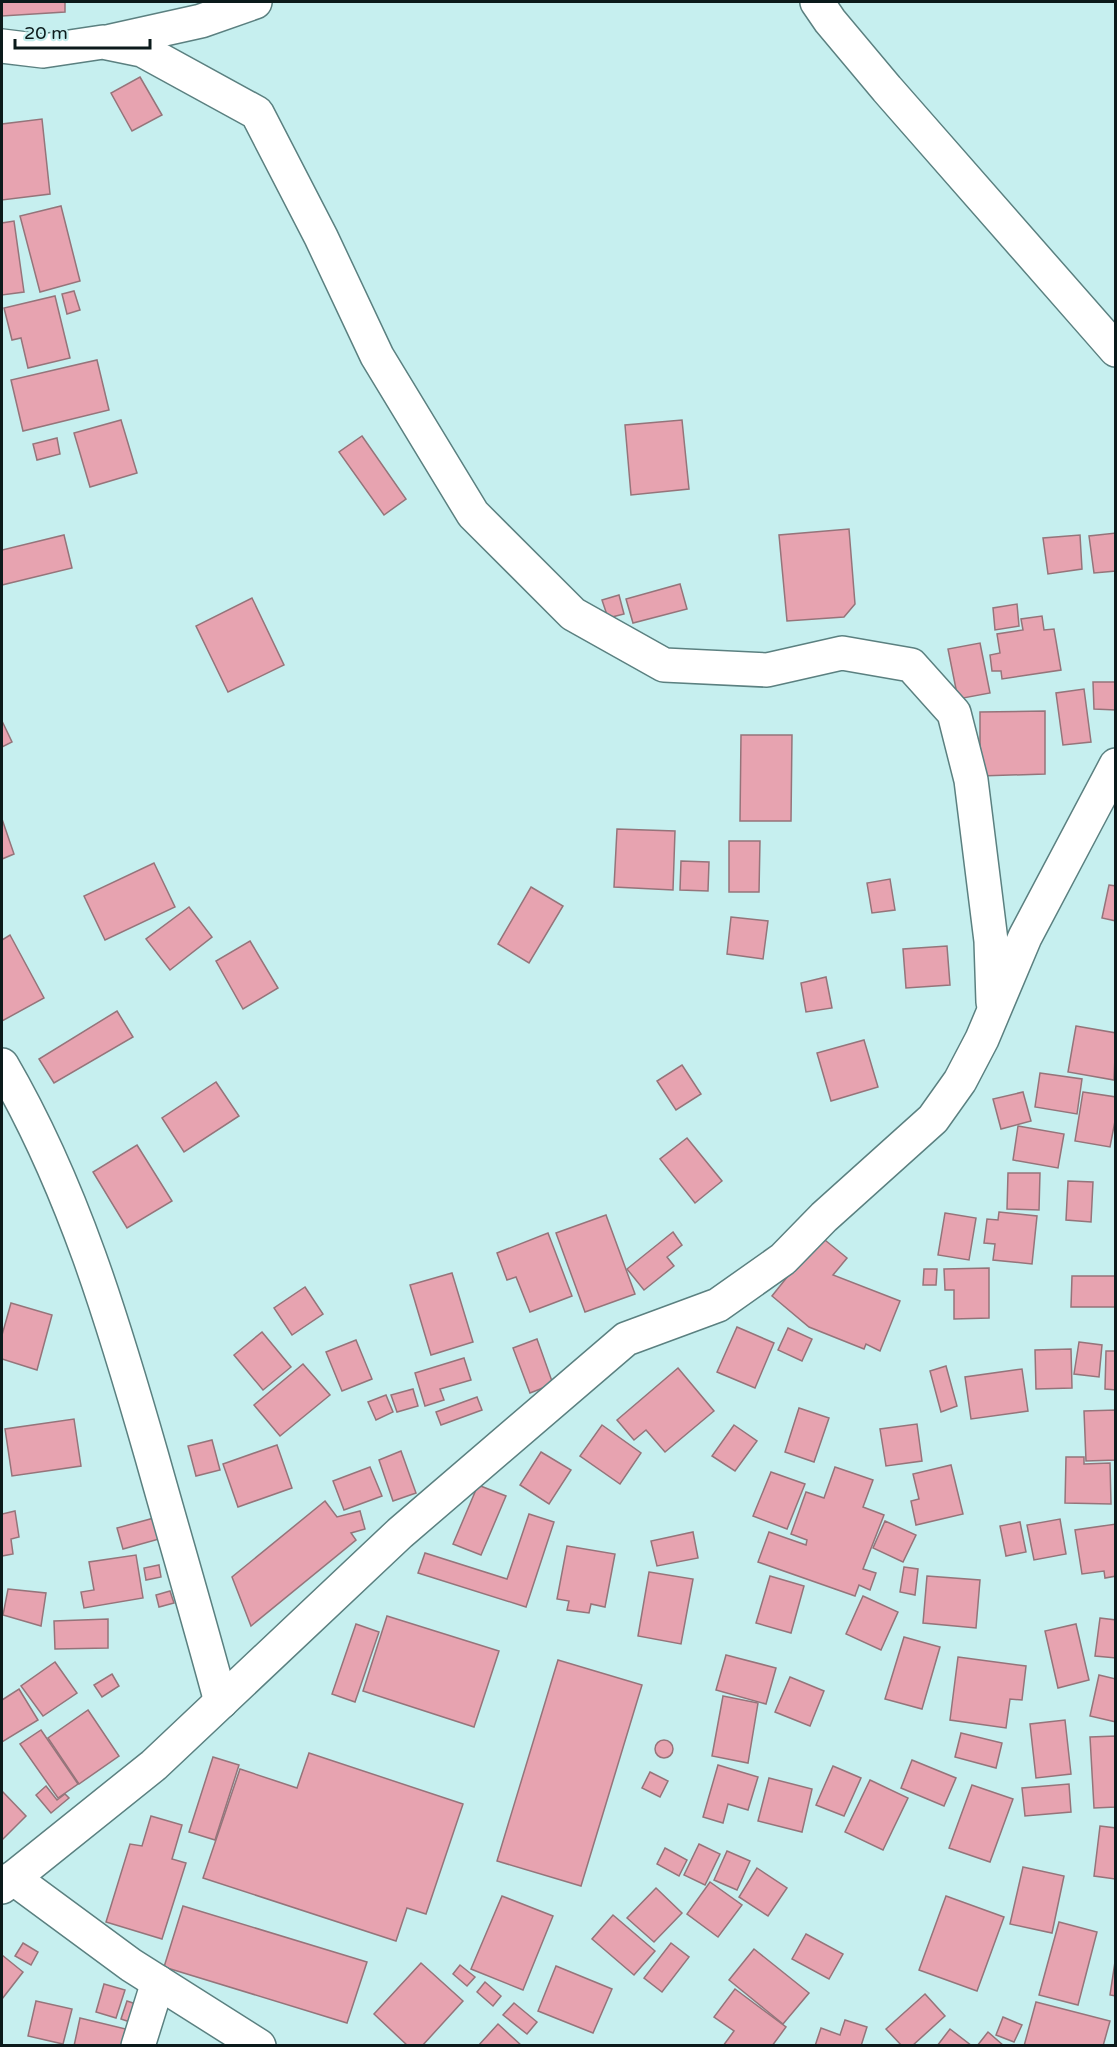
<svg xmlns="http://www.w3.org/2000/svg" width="1117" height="2047" viewBox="0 0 1117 2047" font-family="'Varela Round',sans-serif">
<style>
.building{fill:#e7a3b0;stroke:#95747a;stroke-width:1.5}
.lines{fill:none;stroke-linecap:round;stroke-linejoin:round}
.minor-casing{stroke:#5b8080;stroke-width:36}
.minor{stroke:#fff;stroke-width:33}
</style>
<rect width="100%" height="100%" fill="#c6efef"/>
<!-- building -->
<g class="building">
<polygon points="2,2 65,2 65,12 2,16"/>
<polygon points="140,77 162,115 132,131 111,93"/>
<polygon points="42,119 50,194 2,200 2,124"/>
<polygon points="61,206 80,281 40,292 20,216"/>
<polygon points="14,221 24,292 2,295 2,223"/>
<polygon points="74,291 80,310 67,314 62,294"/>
<polygon points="55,296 70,358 28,368 21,338 12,340 4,308"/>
<polygon points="97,360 109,410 23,431 11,380"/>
<polygon points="121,420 137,473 90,487 74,433"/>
<polygon points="682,420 689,489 631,495 625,425"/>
<polygon points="362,436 406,499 384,515 339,452"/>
<polygon points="57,438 60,454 37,460 33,444"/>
<polygon points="849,529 855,604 844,617 787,621 779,535"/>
<polygon points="1116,533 1116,571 1094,573 1089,536"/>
<polygon points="64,535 72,568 2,585 2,550"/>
<polygon points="1080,535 1082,569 1048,574 1043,538"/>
<polygon points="680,584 687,609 633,623 626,599"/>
<polygon points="619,595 624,614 608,618 602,600"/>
<polygon points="252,598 284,665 228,692 196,626"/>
<polygon points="1017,604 1019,626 995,630 993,608"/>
<polygon points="1042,616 1044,630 1054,629 1061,670 1002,679 1001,671 992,671 990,655 1000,653 997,634 1023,630 1021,619"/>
<polygon points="980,643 990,693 958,699 948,649"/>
<polygon points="1093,682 1116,682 1116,710 1094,709"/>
<polygon points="1084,689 1091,742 1063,745 1056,693"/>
<polygon points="1045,711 1045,774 980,776 980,712"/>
<polygon points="2,721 12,742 2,747"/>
<polygon points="741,735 792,735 791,821 740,821"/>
<polygon points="2,819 14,854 2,859"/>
<polygon points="617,829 675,831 673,890 614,887"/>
<polygon points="729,841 760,841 759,892 729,892"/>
<polygon points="681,861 709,862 708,891 680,890"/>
<polygon points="154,863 175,907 105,940 84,896"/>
<polygon points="890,879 895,910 872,913 867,883"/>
<polygon points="1109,885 1116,886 1116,921 1102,918"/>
<polygon points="531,887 563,906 529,963 498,944"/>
<polygon points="189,907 212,937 170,970 146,939"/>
<polygon points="731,917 768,921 763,959 727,954"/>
<polygon points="10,935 44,998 2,1021 2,940"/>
<polygon points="250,941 278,988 243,1009 216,961"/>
<polygon points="947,946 950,985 906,988 903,949"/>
<polygon points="826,977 832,1008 806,1012 801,983"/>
<polygon points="117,1011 133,1037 54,1083 39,1059"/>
<polygon points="1076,1026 1116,1033 1114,1080 1068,1072"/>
<polygon points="864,1040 878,1087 831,1101 817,1053"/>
<polygon points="682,1065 701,1094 676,1110 657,1081"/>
<polygon points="1040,1073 1082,1079 1077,1114 1035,1107"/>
<polygon points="216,1082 239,1116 184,1152 162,1118"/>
<polygon points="1023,1092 1031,1121 1001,1129 993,1099"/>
<polygon points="1083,1092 1116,1097 1116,1116 1110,1147 1075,1141"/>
<polygon points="1018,1126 1064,1134 1058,1168 1013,1160"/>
<polygon points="687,1138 722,1181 695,1203 660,1159"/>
<polygon points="137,1145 172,1201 127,1228 93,1172"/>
<polygon points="1008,1173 1040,1173 1039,1210 1007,1209"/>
<polygon points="1068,1181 1093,1182 1091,1222 1066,1220"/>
<polygon points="999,1212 1037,1216 1032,1264 993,1260 995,1244 984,1243 987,1219 998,1220"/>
<polygon points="945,1213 976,1218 969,1260 938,1255"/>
<polygon points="606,1215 635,1294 585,1312 556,1233"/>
<polygon points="673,1232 682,1245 667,1257 674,1266 644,1290 627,1269"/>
<polygon points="548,1233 572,1296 530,1312 516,1277 507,1280 497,1253"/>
<polygon points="820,1236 847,1258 833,1275 900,1301 880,1351 866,1344 864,1349 809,1327 772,1296"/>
<polygon points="989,1268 989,1318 954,1319 954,1290 945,1290 944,1269"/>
<polygon points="924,1269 937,1269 936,1285 923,1285"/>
<polygon points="452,1273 473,1342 431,1355 410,1285"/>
<polygon points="1072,1276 1116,1276 1116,1307 1071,1307"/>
<polygon points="305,1287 323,1314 292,1335 274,1308"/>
<polygon points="11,1303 52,1315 37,1370 2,1359 2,1335"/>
<polygon points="737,1327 774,1343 755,1388 717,1372"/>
<polygon points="788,1328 812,1339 802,1361 778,1350"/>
<polygon points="262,1332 291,1367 263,1390 234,1355"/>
<polygon points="537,1339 553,1384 530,1393 513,1348"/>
<polygon points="356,1340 372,1379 342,1391 326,1352"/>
<polygon points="1079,1342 1102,1345 1099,1377 1074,1374"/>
<polygon points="1071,1349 1072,1388 1036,1389 1035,1350"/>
<polygon points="1106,1351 1116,1351 1116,1390 1105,1389"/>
<polygon points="464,1358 471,1380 440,1389 444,1400 425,1406 415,1373"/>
<polygon points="303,1364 330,1395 280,1436 254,1405"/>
<polygon points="946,1366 957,1406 941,1412 930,1371"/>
<polygon points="678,1368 714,1411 665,1452 646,1430 634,1440 617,1420"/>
<polygon points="1022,1369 1028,1411 971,1419 965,1377"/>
<polygon points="413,1389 418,1406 397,1412 391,1395"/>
<polygon points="386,1395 393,1412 376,1420 368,1402"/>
<polygon points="477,1397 482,1410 441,1425 436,1412"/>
<polygon points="799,1408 829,1418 814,1462 785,1452"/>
<polygon points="1116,1410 1116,1460 1086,1461 1084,1411"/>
<polygon points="74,1419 81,1466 12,1476 5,1429"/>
<polygon points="917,1424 922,1461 886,1466 880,1429"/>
<polygon points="602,1425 641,1453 620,1484 580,1456"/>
<polygon points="734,1425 757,1441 735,1471 712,1456"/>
<polygon points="212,1440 220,1470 196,1476 188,1446"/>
<polygon points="277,1445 292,1488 238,1507 223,1464"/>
<polygon points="401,1451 416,1493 393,1501 379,1460"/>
<polygon points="541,1452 571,1470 549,1504 520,1485"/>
<polygon points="1066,1457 1084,1457 1084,1464 1110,1463 1111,1504 1065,1503"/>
<polygon points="951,1465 963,1514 916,1525 911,1501 919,1499 913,1474"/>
<polygon points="370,1467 382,1496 344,1510 333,1481"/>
<polygon points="835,1467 873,1480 863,1507 884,1515 863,1569 876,1573 870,1590 859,1585 855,1596 758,1562 769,1532 806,1545 807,1540 791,1534 806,1492 824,1498"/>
<polygon points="771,1472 805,1484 787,1529 753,1516"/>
<polygon points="478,1485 506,1496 481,1555 453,1544"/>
<polygon points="325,1501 337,1517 360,1511 365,1529 351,1533 356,1540 251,1626 232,1577"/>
<polygon points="15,1511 19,1537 11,1539 13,1554 2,1556 2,1514"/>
<polygon points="529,1514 554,1522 526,1607 418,1573 425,1553 507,1579"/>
<polygon points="154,1518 159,1539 123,1549 117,1528"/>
<polygon points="1060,1519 1066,1554 1034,1560 1027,1525"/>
<polygon points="885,1521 916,1535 903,1562 873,1548"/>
<polygon points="1020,1522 1026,1552 1006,1556 1000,1526"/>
<polygon points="1116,1524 1116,1576 1105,1578 1104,1571 1082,1574 1075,1530"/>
<polygon points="693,1532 698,1558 657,1566 651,1541"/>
<polygon points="567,1546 615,1554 605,1607 591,1604 589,1613 567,1610 569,1601 557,1599"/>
<polygon points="136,1555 143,1598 84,1608 81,1592 94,1590 89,1562"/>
<polygon points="159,1565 161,1577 146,1580 144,1568"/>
<polygon points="904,1567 918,1569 915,1595 900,1592"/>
<polygon points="649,1572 693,1579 681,1644 638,1636"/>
<polygon points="770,1576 804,1586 791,1633 756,1623"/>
<polygon points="927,1576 980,1580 976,1628 923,1623"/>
<polygon points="8,1589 46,1593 41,1626 3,1615"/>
<polygon points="170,1591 174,1603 159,1607 156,1595"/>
<polygon points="863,1596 898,1612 881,1650 846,1634"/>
<polygon points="387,1616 499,1651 474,1727 363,1691"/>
<polygon points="1100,1618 1116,1620 1116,1658 1095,1656"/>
<polygon points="108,1619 108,1648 55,1649 54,1621"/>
<polygon points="356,1624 379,1632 355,1702 332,1694"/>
<polygon points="1076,1624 1089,1680 1058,1688 1045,1631"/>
<polygon points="904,1637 940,1647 922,1709 885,1699"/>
<polygon points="726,1655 776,1668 766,1704 716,1690"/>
<polygon points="958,1657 1026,1666 1022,1700 1010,1699 1006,1728 950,1720"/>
<polygon points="558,1660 642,1685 581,1886 497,1861"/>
<polygon points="55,1662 77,1693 43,1716 21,1686"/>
<polygon points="112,1674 119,1686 102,1697 94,1685"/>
<polygon points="1099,1675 1116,1679 1116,1722 1090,1716"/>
<polygon points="790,1677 824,1691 810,1726 775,1712"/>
<polygon points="19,1689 38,1720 2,1742 2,1700"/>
<polygon points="723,1696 758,1703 748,1763 712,1756"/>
<polygon points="88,1710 119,1756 79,1784 48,1738"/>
<polygon points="1065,1720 1071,1774 1036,1778 1030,1724"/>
<polygon points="41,1730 78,1784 58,1798 20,1744"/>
<polygon points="961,1733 1002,1743 996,1768 955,1757"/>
<polygon points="1116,1736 1116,1807 1094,1808 1090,1737"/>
<circle cx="664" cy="1749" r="9"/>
<polygon points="309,1753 463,1804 426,1914 407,1908 396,1941 203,1878 240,1769 297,1788"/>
<polygon points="213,1757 239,1765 215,1840 189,1832"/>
<polygon points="912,1760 956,1778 944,1806 901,1788"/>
<polygon points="718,1765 758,1777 748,1810 728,1804 723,1823 703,1817"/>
<polygon points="833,1766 861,1778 844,1816 816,1805"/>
<polygon points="650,1772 668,1781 660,1797 642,1788"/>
<polygon points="769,1778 812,1789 802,1832 758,1821"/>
<polygon points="870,1780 908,1798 883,1850 845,1832"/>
<polygon points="1069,1784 1071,1812 1025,1816 1022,1788"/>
<polygon points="972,1785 1013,1799 990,1862 949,1848"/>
<polygon points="46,1786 57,1800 65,1794 69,1798 51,1813 36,1795"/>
<polygon points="2,1791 26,1816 2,1840"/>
<polygon points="151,1816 182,1825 172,1859 186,1863 162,1939 106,1922 130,1844 142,1846"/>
<polygon points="1100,1826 1116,1828 1115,1879 1094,1876"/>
<polygon points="699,1844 720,1854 705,1885 684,1875"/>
<polygon points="665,1848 687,1860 679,1876 657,1864"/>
<polygon points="727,1851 750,1861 737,1890 714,1880"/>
<polygon points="1023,1867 1064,1876 1052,1933 1010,1924"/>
<polygon points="757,1868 787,1888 768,1916 739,1897"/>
<polygon points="710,1882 742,1905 718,1937 687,1914"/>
<polygon points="656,1888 682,1913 654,1942 627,1918"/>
<polygon points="502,1896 553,1916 523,1990 471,1969"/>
<polygon points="946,1896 1004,1917 977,1991 919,1970"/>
<polygon points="183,1906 367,1962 347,2023 164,1967"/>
<polygon points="613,1915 655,1951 634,1975 592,1939"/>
<polygon points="1059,1922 1097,1932 1078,2005 1039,1995"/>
<polygon points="806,1934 843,1954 829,1979 792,1959"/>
<polygon points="23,1943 38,1952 31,1965 15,1956"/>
<polygon points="671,1943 689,1957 662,1992 644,1978"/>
<polygon points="754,1949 809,1993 783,2024 729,1980"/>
<polygon points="2,1955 23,1972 2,1999"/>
<polygon points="1116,1955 1116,1996 1110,1995"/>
<polygon points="421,1963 463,2001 422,2046 408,2046 374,2014"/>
<polygon points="460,1965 475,1977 467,1986 453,1974"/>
<polygon points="556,1966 612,1989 593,2033 538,2011"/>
<polygon points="485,1982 501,1996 493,2006 477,1992"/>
<polygon points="104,1984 125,1990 116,2018 96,2012"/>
<polygon points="735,1989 786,2027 772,2046 723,2046 734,2031 714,2017"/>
<polygon points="925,1994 945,2016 912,2046 902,2046 886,2029"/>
<polygon points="36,2001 72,2009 63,2044 28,2036"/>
<polygon points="127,2001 142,2006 136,2024 121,2019"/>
<polygon points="1036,2002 1110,2021 1103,2046 1024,2046"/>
<polygon points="514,2003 537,2022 527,2034 503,2015"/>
<polygon points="1003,2017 1022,2025 1014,2042 996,2035"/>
<polygon points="80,2018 134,2031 131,2046 74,2046"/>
<polygon points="845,2020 867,2027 861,2046 815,2046 821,2028 840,2035"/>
<polygon points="498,2024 522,2046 478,2046"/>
<polygon points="950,2029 972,2046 937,2046"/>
<polygon points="988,2032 1004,2046 977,2046"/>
</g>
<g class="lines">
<defs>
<g id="minor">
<polyline points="817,2 830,21 887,89 1116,350"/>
<polyline points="111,41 201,21 255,2"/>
<polyline points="2,46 43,51 103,42 142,50 257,113 321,237 377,356 473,514 573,614 664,665 767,670 842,653 911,665 954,713 971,780 991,941 993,1002"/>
<path d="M 2,1065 C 73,1187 113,1321 152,1457 C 175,1539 199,1620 221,1702"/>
<polyline points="13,1878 131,1965 259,2046"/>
<polyline points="2,1887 154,1765 400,1533 626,1339 718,1305 783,1259 824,1217 933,1119 960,1081 982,1039 1025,937 1116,765"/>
<polyline points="138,2046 158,1982"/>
</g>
</defs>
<!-- minor casing -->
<use href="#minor" class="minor-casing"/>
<!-- minor -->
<use href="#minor" class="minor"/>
</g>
<!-- border -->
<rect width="1117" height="2047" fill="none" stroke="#0b1a1b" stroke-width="6"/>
<!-- scale -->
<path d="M15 39v9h135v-9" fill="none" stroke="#0b1a1b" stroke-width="3"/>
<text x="24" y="39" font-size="18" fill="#0b1a1b" stroke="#c6efef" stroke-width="4.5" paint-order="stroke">20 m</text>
</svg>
